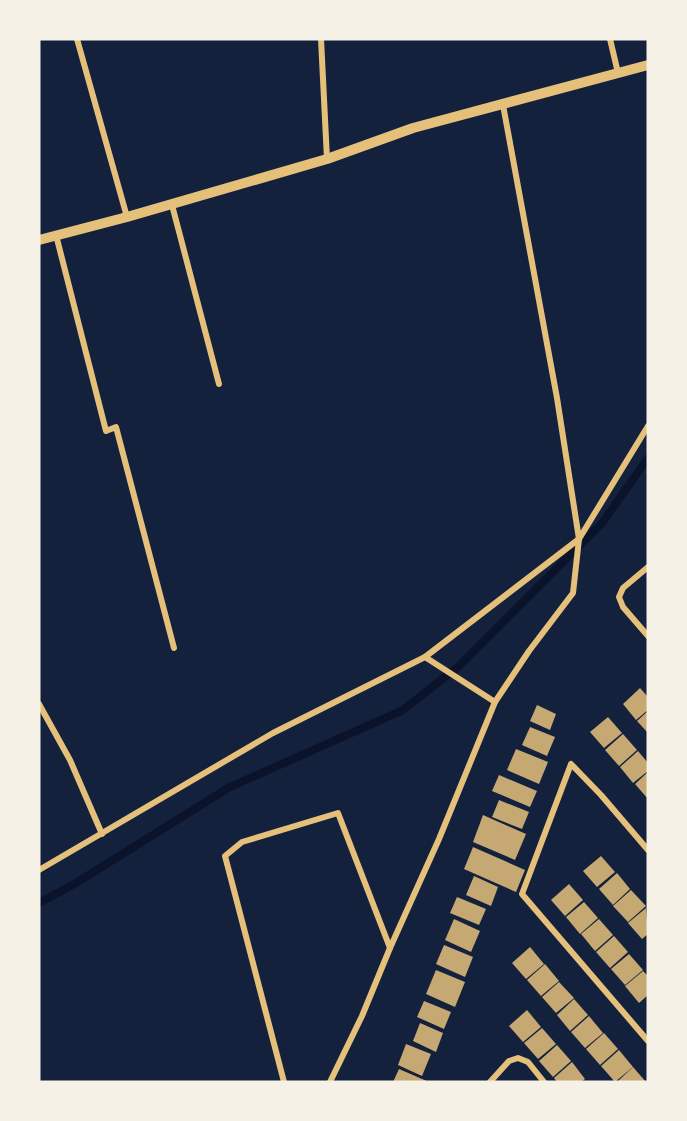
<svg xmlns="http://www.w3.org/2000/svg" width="687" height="1121" viewBox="0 0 687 1121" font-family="Lato,sans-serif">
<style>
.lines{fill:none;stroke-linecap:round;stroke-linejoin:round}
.stream{stroke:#0b132b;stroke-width:8}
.building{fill:#c6a872}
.minor{stroke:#e5c07b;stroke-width:6}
.tertiary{stroke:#e5c07b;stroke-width:10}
</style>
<rect width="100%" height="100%" fill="#14213d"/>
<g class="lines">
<!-- stream -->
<polyline class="stream" points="39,903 76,883 230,787 403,710 459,666 603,522 648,458"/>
</g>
<!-- building -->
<g class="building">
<polygon points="640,688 648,697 648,710 636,720 623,704"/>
<polygon points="537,705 556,714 550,730 530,721"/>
<polygon points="648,711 648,733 637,721"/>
<polygon points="608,717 622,733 604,748 590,732"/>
<polygon points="530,727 555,737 547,756 522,745"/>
<polygon points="623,734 637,750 619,766 605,750"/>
<polygon points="516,749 548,762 539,784 507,770"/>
<polygon points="638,751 648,763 648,771 633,783 620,767"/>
<polygon points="648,772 648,799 635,784"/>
<polygon points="499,775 537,791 530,807 492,791"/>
<polygon points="499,800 529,812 522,829 492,817"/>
<polygon points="483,815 526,834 515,860 473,842"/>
<polygon points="473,847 525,870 516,892 464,869"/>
<polygon points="601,856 615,872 597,887 583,871"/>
<polygon points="617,873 630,889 613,905 599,889"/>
<polygon points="474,876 498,887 491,906 466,895"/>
<polygon points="569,884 583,900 565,916 551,900"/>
<polygon points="631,890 646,906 628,922 613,906"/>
<polygon points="457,897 486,909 479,925 450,913"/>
<polygon points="584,902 598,918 580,934 566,917"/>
<polygon points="646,908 648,934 642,939 628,923"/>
<polygon points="454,919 480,931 471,952 445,940"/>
<polygon points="599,919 613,935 595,951 581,934"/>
<polygon points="614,936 628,952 610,968 596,952"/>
<polygon points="444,945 473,957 465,977 436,964"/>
<polygon points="530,947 544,964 526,979 512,963"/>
<polygon points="629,954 643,970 625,985 611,969"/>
<polygon points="545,964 559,981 541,996 527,980"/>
<polygon points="436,970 465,982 455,1007 426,994"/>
<polygon points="643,971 648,976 648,995 639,1003 625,986"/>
<polygon points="559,982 574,998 556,1013 542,997"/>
<polygon points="574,999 588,1015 570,1031 557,1015"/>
<polygon points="424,1001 451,1012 444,1029 417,1017"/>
<polygon points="527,1010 541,1027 523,1042 509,1026"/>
<polygon points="589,1016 603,1033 585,1048 571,1032"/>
<polygon points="420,1023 443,1033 436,1052 413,1041"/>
<polygon points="542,1028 556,1044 538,1059 524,1043"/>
<polygon points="604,1033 618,1049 600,1065 586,1049"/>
<polygon points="406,1044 431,1054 422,1076 398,1065"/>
<polygon points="557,1045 571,1061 553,1077 539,1061"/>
<polygon points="619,1050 633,1067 615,1082 601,1066"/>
<polygon points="572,1062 585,1079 581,1082 557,1082 554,1078"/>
<polygon points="633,1067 646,1082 617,1082"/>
<polygon points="399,1069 429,1082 393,1082"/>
</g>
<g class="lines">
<!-- minor -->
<g class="minor">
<polyline points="77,39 127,217"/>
<polyline points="321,39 327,159"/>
<polyline points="610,39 618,73"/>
<polyline points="172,205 219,384"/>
<polyline points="56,235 106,431 116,427 174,648"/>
<polyline points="648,567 623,588 619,597 623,607 648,636"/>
<polyline points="425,657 495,702"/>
<polyline points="39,704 70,760 102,834"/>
<polyline points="648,850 601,795 571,764 522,894 648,1041"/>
<polyline points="39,870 273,733 425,657 579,539 648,426"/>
<polyline points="284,1082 225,856 242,842 338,813 390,948"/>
<polyline points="330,1082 362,1016 390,948 439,839 495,702 529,651 573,593 579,539 557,398 503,105"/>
<polyline points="490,1082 509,1061 518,1058 528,1062 544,1082"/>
</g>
<!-- tertiary -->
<polyline class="tertiary" points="39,240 127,217 327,159 413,128 648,65"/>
</g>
<!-- border -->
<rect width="687" height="1121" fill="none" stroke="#f6f1e7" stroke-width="81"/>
</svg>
